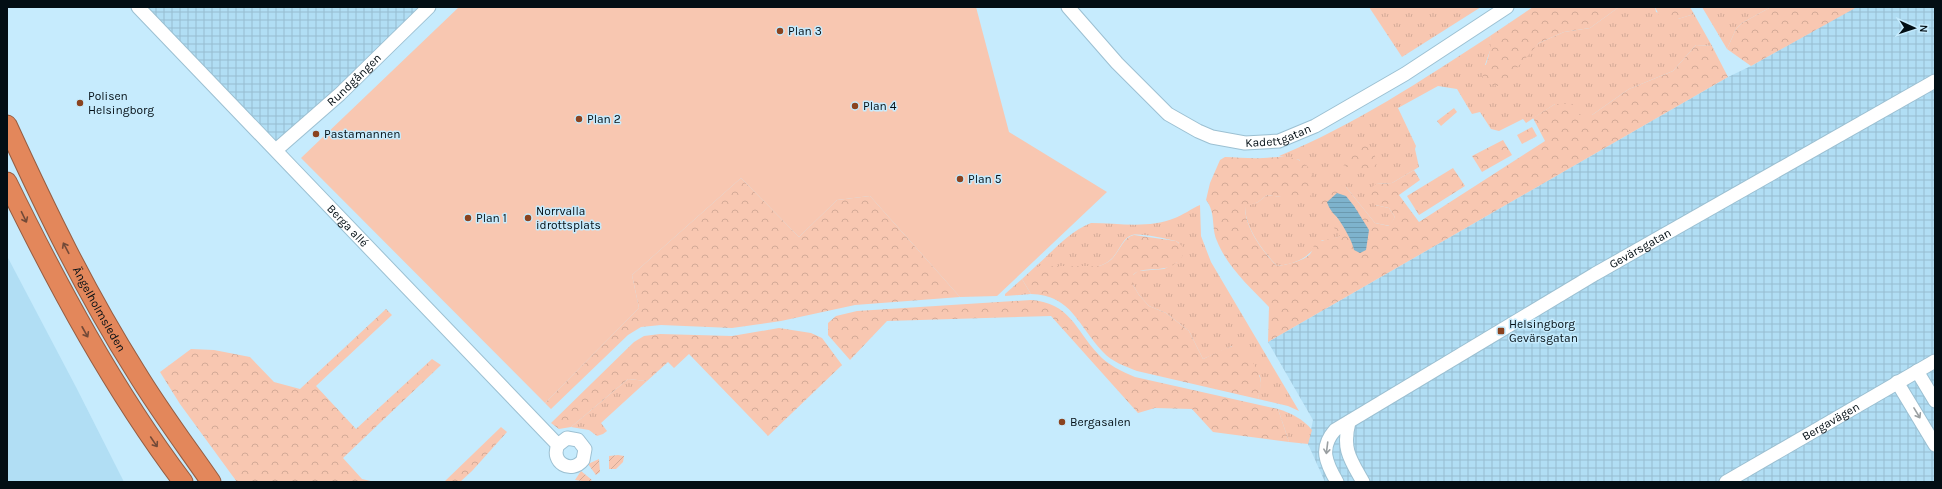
<svg xmlns="http://www.w3.org/2000/svg" width="1942" height="489" viewBox="0 0 1942 489" font-family="Karla,sans-serif">
<style>
.built{fill:#b1def4}
.industrial{fill:url(#industrial-grid)}
.grass{fill:url(#grass-tufts)}
.forest{fill:url(#forest-crowns)}
.garden{fill:url(#garden-furrows)}
.pitch{fill:#f8c7b1}
.water{fill:url(#water-rules)}
.lines{fill:none;stroke-linecap:round;stroke-linejoin:round}
.minor-casing{stroke:#9cc0d2;stroke-width:15}
.highway-casing{stroke:#955d42;stroke-width:21}
.minor{stroke:#fff;stroke-width:13}
.highway{stroke:#e3875b;stroke-width:19}
.oneway{stroke:#734a38}
.oneway2{stroke:#9a9fa1}
.poi-dot{fill:#8a431f;stroke:#c6ebfd;stroke-width:1.5}
.labels{text-anchor:middle;stroke-width:3;stroke-linejoin:round;paint-order:stroke}
.poi-label{font-size:12px;fill:#030e14;stroke:#c6ebfd;text-anchor:start}
.street-label{font-size:12px;fill:#030e14;stroke:#c6ebfd}
</style>
<defs>
<pattern id="industrial-grid" width="8" height="8" patternUnits="userSpaceOnUse"><rect width="8" height="8" fill="#b1def4"/><path d="M0 4h8M4 0v8" fill="none" stroke="#97bdd0"/></pattern>
<pattern id="grass-tufts" width="24" height="20" patternUnits="userSpaceOnUse"><rect width="24" height="20" fill="#f8c7b1"/><path d="M3 7l-1-3M5 7V3M7 7l1-3M15 17l-1-3M17 17v-4M19 17l1-3" fill="none" stroke="#d3aa97"/></pattern>
<pattern id="forest-crowns" width="20" height="18" patternUnits="userSpaceOnUse"><rect width="20" height="18" fill="#f8c7b1"/><path d="M2 6a3 3 0 1 1 6 0M12 15a3 3 0 1 1 6 0" fill="none" stroke="#d3aa97"/></pattern>
<pattern id="garden-furrows" width="10" height="10" patternUnits="userSpaceOnUse"><rect width="10" height="10" fill="#f8c7b1"/><path d="M-1 1l2-2M0 10L10 0M9 11l2-2" fill="none" stroke="#d3aa97"/></pattern>
<pattern id="water-rules" width="6" height="5" patternUnits="userSpaceOnUse"><rect width="6" height="5" fill="#7eb3cd"/><path d="M0 2.5h6" fill="none" stroke="#6b99af"/></pattern>
</defs>
<rect width="100%" height="100%" fill="#c6ebfd"/>
<!-- built -->
<polygon class="built" points="7,256 77,389 124,482 7,482"/>
<!-- industrial -->
<g class="industrial">
<polygon points="143,7 423,7 276,147"/>
<polygon points="1856,7 1935,7 1935,482 1325,482 1308,444 1313,420 1268,342 1728,77 1751,66"/>
</g>
<!-- grass -->
<g class="grass">
<polygon points="1369,7 1481,7 1402,57"/>
<path d="M 1619,7 L 1655,7 L 1656,12 L 1678,19 L 1694,14 L 1712,46 L 1696,45 L 1673,71 L 1629,89 L 1592,115 L 1579,115 L 1555,104 L 1526,123 L 1523,119 L 1499,131 L 1491,129 L 1480,112 L 1472,114 L 1457,89 L 1438,86 L 1398,108 L 1416,146 L 1415,149 L 1419,167 L 1392,183 L 1376,184 L 1375,205 L 1389,208 L 1395,217 L 1390,226 L 1375,223 L 1346,187 L 1341,236 L 1330,240 L 1322,240 C 1308,257 1300,263 1277,266 C 1263,251 1245,228 1245,206 L 1258,202 L 1267,195 L 1283,197 L 1300,160 L 1279,156 C 1355,125 1422,80 1490,36 L 1492,45 L 1485,65 L 1527,54 L 1539,43 L 1564,32 L 1590,28 Z"/>
<polygon points="1702,7 1771,7 1742,23 1736,29 1727,49"/>
<path d="M 1200,205 L 1201,236 L 1211,262 L 1299,411 L 1288,406 L 1258,399 L 1261,383 L 1260,376 L 1232,346 L 1203,359 L 1189,331 L 1166,313 L 1149,306 L 1139,295 L 1133,285 L 1133,275 L 1138,271 L 1164,269 L 1177,262 L 1179,243 L 1176,241 C 1166,239 1141,233 1132,235 C 1118,240 1120,260 1099,266 L 1036,266 C 1053,251 1070,231 1091,223 C 1119,223 1148,229 1175,218 C 1183,215 1191,209 1200,205 Z"/>
<polygon points="1022,279 1031,294 1005,296 1005,294"/>
<polygon points="628,379 647,381 601,423 607,431 603,434 597,436 589,430 571,427"/>
<path d="M 1278,409 C 1291,413 1303,419 1312,430 L 1308,444 L 1289,442 Z"/>
</g>
<!-- forest -->
<g class="forest">
<path d="M 1533,7 L 1619,7 L 1590,28 L 1564,32 L 1539,43 L 1507,79 L 1498,86 L 1489,84 L 1482,79 C 1485,64 1493,50 1490,36 Z"/>
<polygon points="1655,7 1690,7 1694,14 1678,19 1661,19"/>
<polygon points="1771,7 1857,7 1751,66 1727,49 1736,29 1742,23"/>
<path d="M 1696,45 L 1712,46 L 1728,77 L 1268,342 L 1269,307 C 1250,287 1228,268 1217,241 C 1211,228 1216,212 1206,200 L 1210,183 L 1220,160 L 1225,157 C 1238,157 1250,159 1263,158 C 1268,158 1273,157 1278,157 C 1304,155 1321,172 1310,197 L 1303,200 L 1267,195 L 1258,202 L 1245,207 C 1245,228 1263,252 1277,266 C 1286,265 1304,261 1310,254 C 1313,251 1313,245 1316,243 C 1319,240 1335,239 1340,236 L 1320,208 L 1320,198 L 1338,185 L 1346,187 L 1375,223 L 1389,226 L 1395,217 L 1389,208 L 1375,205 L 1367,195 L 1368,190 L 1376,184 L 1392,183 L 1414,170 L 1420,180 L 1399,195 L 1419,222 L 1545,141 L 1533,118 L 1555,104 L 1575,104 L 1579,115 L 1592,115 L 1629,89 L 1673,71 Z"/>
<polygon points="1454,108 1457,112 1441,126 1437,121"/>
<polygon points="1532,127 1537,136 1522,144 1517,135"/>
<polygon points="1503,140 1512,155 1482,172 1472,156"/>
<polygon points="1358,142 1374,148 1376,164 1371,172 1359,171 1343,165 1341,157"/>
<polygon points="1453,168 1465,186 1419,215 1407,196"/>
<polygon points="741,178 799,237 837,200 870,196 960,297 855,305 781,321 732,328 661,325 641,327 628,335 551,409 545,403 639,308 632,275"/>
<path d="M 1134,235 L 1176,241 L 1182,246 L 1183,255 C 1169,278 1144,263 1133,275 L 1133,285 L 1139,295 L 1149,306 L 1166,313 L 1189,331 L 1203,359 C 1210,356 1229,345 1235,346 C 1246,348 1261,373 1261,383 C 1261,389 1259,394 1258,399 L 1137,371 C 1125,366 1112,362 1103,352 C 1078,326 1072,295 1031,294 L 1022,279 L 1036,266 L 1099,266 C 1121,260 1118,239 1134,235 Z"/>
<path d="M 1031,300 C 1070,303 1075,329 1098,354 C 1108,365 1121,371 1135,377 L 1278,409 L 1289,442 L 1213,432 L 1192,409 L 1155,408 L 1138,413 L 1051,316 L 887,321 L 850,360 L 828,335 L 828,323 L 836,316 L 857,311 Z"/>
<polygon points="386,309 392,315 316,386 356,429 432,359 441,365 343,458 362,479 375,482 237,482 180,404 160,372 191,349 214,350 250,357 274,382 300,389"/>
<polygon points="779,328 811,333 822,338 842,365 768,436 689,354 674,368 668,362 647,381 628,379 571,427 559,429 551,423 634,342 644,336 660,334 732,336"/>
<polygon points="501,427 507,432 472,471 460,482 444,482"/>
</g>
<!-- garden -->
<g class="garden">
<polygon points="618,455 624,456 623,462 616,469 609,469 609,456"/>
<polygon points="599,459 600,472 596,475 588,464"/>
<polygon points="581,471 592,480 589,482 575,480"/>
</g>
<!-- pitch -->
<polygon class="pitch" points="459,7 976,7 1009,132 1107,192 997,296 960,297 870,196 837,200 799,237 741,178 632,275 639,308 545,403 301,158"/>
<!-- water -->
<path class="water" d="M 1337,193 L 1346,196 L 1354,206 L 1369,230 L 1366,250 L 1360,253 L 1354,250 C 1352,241 1346,231 1341,223 C 1336,214 1331,214 1327,202 Z"/>
<g class="lines">
<defs>
<g id="minor">
<path id="s1" d="M 138,7 L 558,445 C 550,462 571,475 583,460 L 585,449 L 578,440 L 567,438 L 558,445"/>
<path id="s2" d="M 1068,7 L 1117,63 L 1168,114 L 1198,131 L 1212,137 L 1245,143 L 1279,141 L 1315,126 L 1405,74 L 1507,7"/>
<path id="s3" d="M 276,150 L 340,94 L 429,7"/>
<polyline points="1917,371 1935,401"/>
<polyline points="1897,382 1935,445"/>
<path d="M 1349,422 C 1342,449 1350,459 1363,482"/>
<path id="s4" d="M 1337,482 C 1326,463 1319,448 1335,430 L 1595,274 L 1935,81"/>
<path id="s5" d="M 1726,482 L 1935,361"/>
</g>
<g id="highway">
<path id="s6" d="M 7,125 C 46,210 86,293 136,372 C 159,410 186,446 211,482"/>
<path d="M 7,182 C 58,286 113,389 183,482"/>
</g>
</defs>
<!-- minor casing -->
<use href="#minor" class="minor-casing"/>
<!-- highway casing -->
<use href="#highway" class="highway-casing"/>
<!-- minor -->
<use href="#minor" class="minor"/>
<!-- highway -->
<use href="#highway" class="highway"/>
</g>
<!-- one-way arrows -->
<defs><path id="oneway-shaft" d="M-6 0H5M1.5-3L5.5 0L1.5 3" fill="none" stroke-width="1.6" stroke-linecap="round" stroke-linejoin="round"/></defs>
<g class="oneway">
<use href="#oneway-shaft" transform="translate(24 217) rotate(64)"/>
<use href="#oneway-shaft" transform="translate(66 248) rotate(-118)"/>
<use href="#oneway-shaft" transform="translate(85 332) rotate(61)"/>
<use href="#oneway-shaft" transform="translate(154 442) rotate(56)"/>
</g>
<g class="oneway2">
<use href="#oneway-shaft" transform="translate(1917 413) rotate(59)"/>
<use href="#oneway-shaft" transform="translate(1327 448) rotate(97)"/>
</g>
<!-- markers -->
<g class="poi-dot">
<circle cx="780" cy="31" r="4"/>
<circle cx="80" cy="103" r="4"/>
<circle cx="855" cy="106" r="4"/>
<circle cx="579" cy="119" r="4"/>
<circle cx="316" cy="134" r="4"/>
<circle cx="960" cy="179" r="4"/>
<circle cx="468" cy="218" r="4"/>
<circle cx="528" cy="218" r="4"/>
<rect x="1497" y="327" width="8" height="8" rx="2"/>
<circle cx="1062" cy="422" r="4"/>
</g>
<g class="labels">
<!-- poi labels -->
<g class="poi-label">
<text x="788" y="35">Plan 3</text>
<text x="88" y="100">Polisen<tspan x="88" dy="14">Helsingborg</tspan></text>
<text x="863" y="110">Plan 4</text>
<text x="587" y="123">Plan 2</text>
<text x="324" y="138">Pastamannen</text>
<text x="968" y="183">Plan 5</text>
<text x="536" y="215">Norrvalla<tspan x="536" dy="14">idrottsplats</tspan></text>
<text x="476" y="222">Plan 1</text>
<text x="1509" y="328">Helsingborg<tspan x="1509" dy="14">Gevärsgatan</tspan></text>
<text x="1070" y="426">Bergasalen</text>
</g>
<!-- street labels -->
<g class="street-label">
<text dy="4" stroke="none"><textPath href="#s3" startOffset="105">Rundgången</textPath></text>
<text dy="4" stroke="none"><textPath href="#s2" startOffset="264">Kadettgatan</textPath></text>
<text dy="4" stroke="none"><textPath href="#s1" startOffset="303">Berga allé</textPath></text>
<text dy="4" stroke="none"><textPath href="#s4" startOffset="412">Gevärsgatan</textPath></text>
<text dy="4" stroke="none"><textPath href="#s6" startOffset="206">Ängelholmsleden</textPath></text>
<text dy="4" stroke="none"><textPath href="#s5" startOffset="121">Bergavägen</textPath></text>
</g>
</g>
<!-- border -->
<rect width="1942" height="489" fill="none" stroke="#030e14" stroke-width="16"/>
<!-- north arrow -->
<g transform="translate(1914 28) rotate(93)" stroke="#c6ebfd" stroke-width="3" paint-order="stroke">
<path d="M0-3L7 15L0 10L-7 15Z" fill="#030e14"/>
<text y="-6" font-size="11" font-weight="bold" text-anchor="middle" fill="#030e14">N</text>
</g>
</svg>
